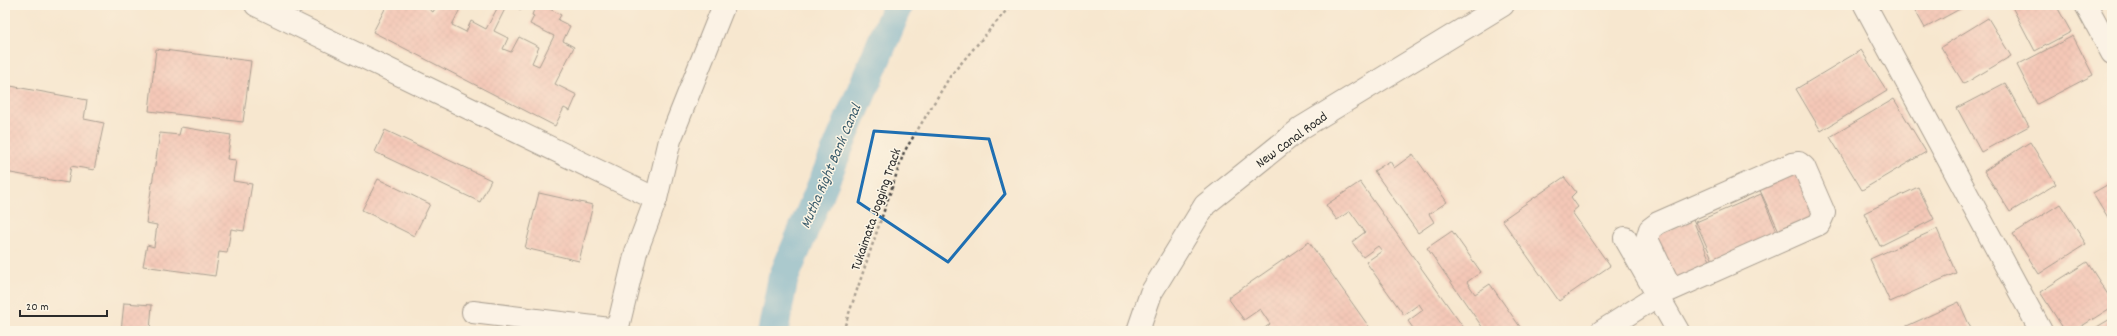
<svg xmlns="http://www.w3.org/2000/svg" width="2117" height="336" viewBox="0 0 2117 336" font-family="Dekko,sans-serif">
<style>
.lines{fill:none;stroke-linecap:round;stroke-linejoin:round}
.canal{stroke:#4fa4cb;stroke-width:31}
.building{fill:url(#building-cross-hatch)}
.minor-casing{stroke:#4a4744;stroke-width:24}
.path{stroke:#4a4744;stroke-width:2.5;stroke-dasharray:3 3;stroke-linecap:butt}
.minor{stroke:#fff;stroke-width:22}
.marked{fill:none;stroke:#1f6fb2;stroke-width:3;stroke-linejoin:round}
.labels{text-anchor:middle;stroke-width:3;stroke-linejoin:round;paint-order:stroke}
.street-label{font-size:14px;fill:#2b2b2b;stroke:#fcf5e5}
.water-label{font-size:15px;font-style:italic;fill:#395b6b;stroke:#fcf5e5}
</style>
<defs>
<pattern id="building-cross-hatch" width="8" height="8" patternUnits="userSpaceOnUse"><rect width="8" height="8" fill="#f0a099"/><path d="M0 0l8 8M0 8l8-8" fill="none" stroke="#c3837d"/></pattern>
</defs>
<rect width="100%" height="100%" fill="#fcf5e5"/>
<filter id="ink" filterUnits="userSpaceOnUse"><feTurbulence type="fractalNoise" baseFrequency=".025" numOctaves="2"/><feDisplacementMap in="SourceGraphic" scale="8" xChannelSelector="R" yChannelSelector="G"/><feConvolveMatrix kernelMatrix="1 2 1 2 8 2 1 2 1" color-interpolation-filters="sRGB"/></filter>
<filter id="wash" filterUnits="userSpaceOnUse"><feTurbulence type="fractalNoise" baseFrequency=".012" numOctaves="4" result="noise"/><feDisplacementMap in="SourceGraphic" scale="16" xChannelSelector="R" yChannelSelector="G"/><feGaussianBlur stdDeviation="0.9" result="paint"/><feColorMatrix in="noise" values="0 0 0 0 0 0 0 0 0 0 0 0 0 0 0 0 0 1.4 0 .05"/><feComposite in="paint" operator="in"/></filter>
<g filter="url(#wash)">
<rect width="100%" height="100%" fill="#f7e7cf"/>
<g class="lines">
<!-- canal -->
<polyline class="canal" points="773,331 783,279 898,5"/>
</g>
<g id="blocks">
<!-- building -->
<g class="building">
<polygon points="387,5 423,5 433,12 437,5 453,5 460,9 452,25 466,32 471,21 486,29 499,5 507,5 494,31 508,38 503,49 511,52 519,37 539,47 532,63 539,66 554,36 530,24 534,16 532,15 535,7 531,5 553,5 550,9 561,15 558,20 570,26 563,41 574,47 555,84 577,95 570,111 564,108 555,126 373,32"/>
<polygon points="512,5 524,5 521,10"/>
<polygon points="1912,5 1967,5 1925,28"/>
<polygon points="2011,5 2056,5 2071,32 2035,51"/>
<polygon points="1988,18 2011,56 1964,84 1941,47"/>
<polygon points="2073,36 2093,75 2037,104 2017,65"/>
<polygon points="156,49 251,61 243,122 149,111"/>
<polygon points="1861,50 1887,91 1821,131 1796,89"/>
<polygon points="2005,83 2029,126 1981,152 1957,108"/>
<polygon points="5,85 87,100 84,119 104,123 94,170 71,166 68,183 5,172"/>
<polygon points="1894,99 1926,152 1862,190 1830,137"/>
<polygon points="181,127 231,135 227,159 236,160 233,181 252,184 244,231 231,229 227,253 219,252 215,276 143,266 147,245 154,247 157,225 146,223 160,133 179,135"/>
<polygon points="385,130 491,180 480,202 375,152"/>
<polygon points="2030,142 2056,184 2010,212 1984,171"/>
<polygon points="1413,154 1447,202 1429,214 1434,222 1418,233 1374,171 1390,161 1394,168"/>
<polygon points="1798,165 1822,217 1781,235 1757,184"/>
<polygon points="1564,177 1576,192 1571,197 1578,207 1572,212 1610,266 1559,301 1502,220"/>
<polygon points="378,179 430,204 414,236 362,210"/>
<polygon points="1360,182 1466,331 1415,331 1408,321 1423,310 1419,304 1404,315 1366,262 1382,251 1378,246 1363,257 1352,242 1365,232 1350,211 1337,220 1326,205"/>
<polygon points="2112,182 2112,224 2093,193"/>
<polygon points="1918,187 1934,219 1880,246 1864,213"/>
<polygon points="539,193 593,205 579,261 525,248"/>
<polygon points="1761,194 1779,236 1714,263 1696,222"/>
<polygon points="2060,204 2086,244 2039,274 2013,234"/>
<polygon points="1693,220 1713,268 1670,286 1650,238"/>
<polygon points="1937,229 1956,273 1890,302 1870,259"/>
<polygon points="1452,231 1481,272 1467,282 1475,294 1490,284 1523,331 1485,331 1427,248"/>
<polygon points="1309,242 1372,331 1261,331 1270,324 1260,309 1244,320 1228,298"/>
<polygon points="2087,262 2112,301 2112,307 2074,331 2065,331 2040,292"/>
<polygon points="1959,302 1972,331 1948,331 1946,328 1939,331 1896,331"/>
<polygon points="124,303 152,305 150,331 121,331"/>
<polygon points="2112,318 2112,331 2090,331"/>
</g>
</g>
</g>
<g filter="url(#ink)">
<use href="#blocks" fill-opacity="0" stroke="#4a4744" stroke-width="1"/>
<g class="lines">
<defs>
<g id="minor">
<polyline points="256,5 656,199"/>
<polyline points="1865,5 2041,331"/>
<polyline points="2086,5 2112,53"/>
<polyline points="1625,238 1678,331"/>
<polyline points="473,312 618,330"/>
<polyline points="617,331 636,252 656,199 670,140 724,5"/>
<polyline points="1138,331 1151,293 1205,205 1301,128 1503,5"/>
<polyline points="1602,331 1657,296 1819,224 1824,213 1804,167 1799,163 1792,164 1658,223 1650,229 1647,239 1671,289"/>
</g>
</defs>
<!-- minor casing -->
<use href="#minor" class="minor-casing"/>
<!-- path -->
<polyline class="path" points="843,331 904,152 951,75 1011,5"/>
<!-- minor -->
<use href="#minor" class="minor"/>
</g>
</g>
<!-- marked area -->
<path d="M0 0H2117V336H0ZM 874,131 L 989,139 L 1005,194 L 948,262 L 858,202 Z" fill="#f7e7cf" fill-opacity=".55" fill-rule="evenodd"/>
<path class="marked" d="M 874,131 L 989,139 L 1005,194 L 948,262 L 858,202 Z"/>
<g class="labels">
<!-- street labels -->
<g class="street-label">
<text transform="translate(1291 139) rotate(-36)" y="5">New Canal Road</text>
<text transform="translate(875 209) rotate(-71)" y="5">Tukaimata Jogging Track</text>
</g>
<!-- water labels -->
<g class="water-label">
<text transform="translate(830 166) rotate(-67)" y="5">Mutha Right Bank Canal</text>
</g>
</g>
<!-- margin -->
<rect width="2117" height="336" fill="none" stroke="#fcf5e5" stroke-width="20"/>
<!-- scale -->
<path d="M20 310v6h87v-6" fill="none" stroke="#2b2b2b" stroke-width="2"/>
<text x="26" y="310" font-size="12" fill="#2b2b2b" stroke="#fcf5e5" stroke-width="3" paint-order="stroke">20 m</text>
</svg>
